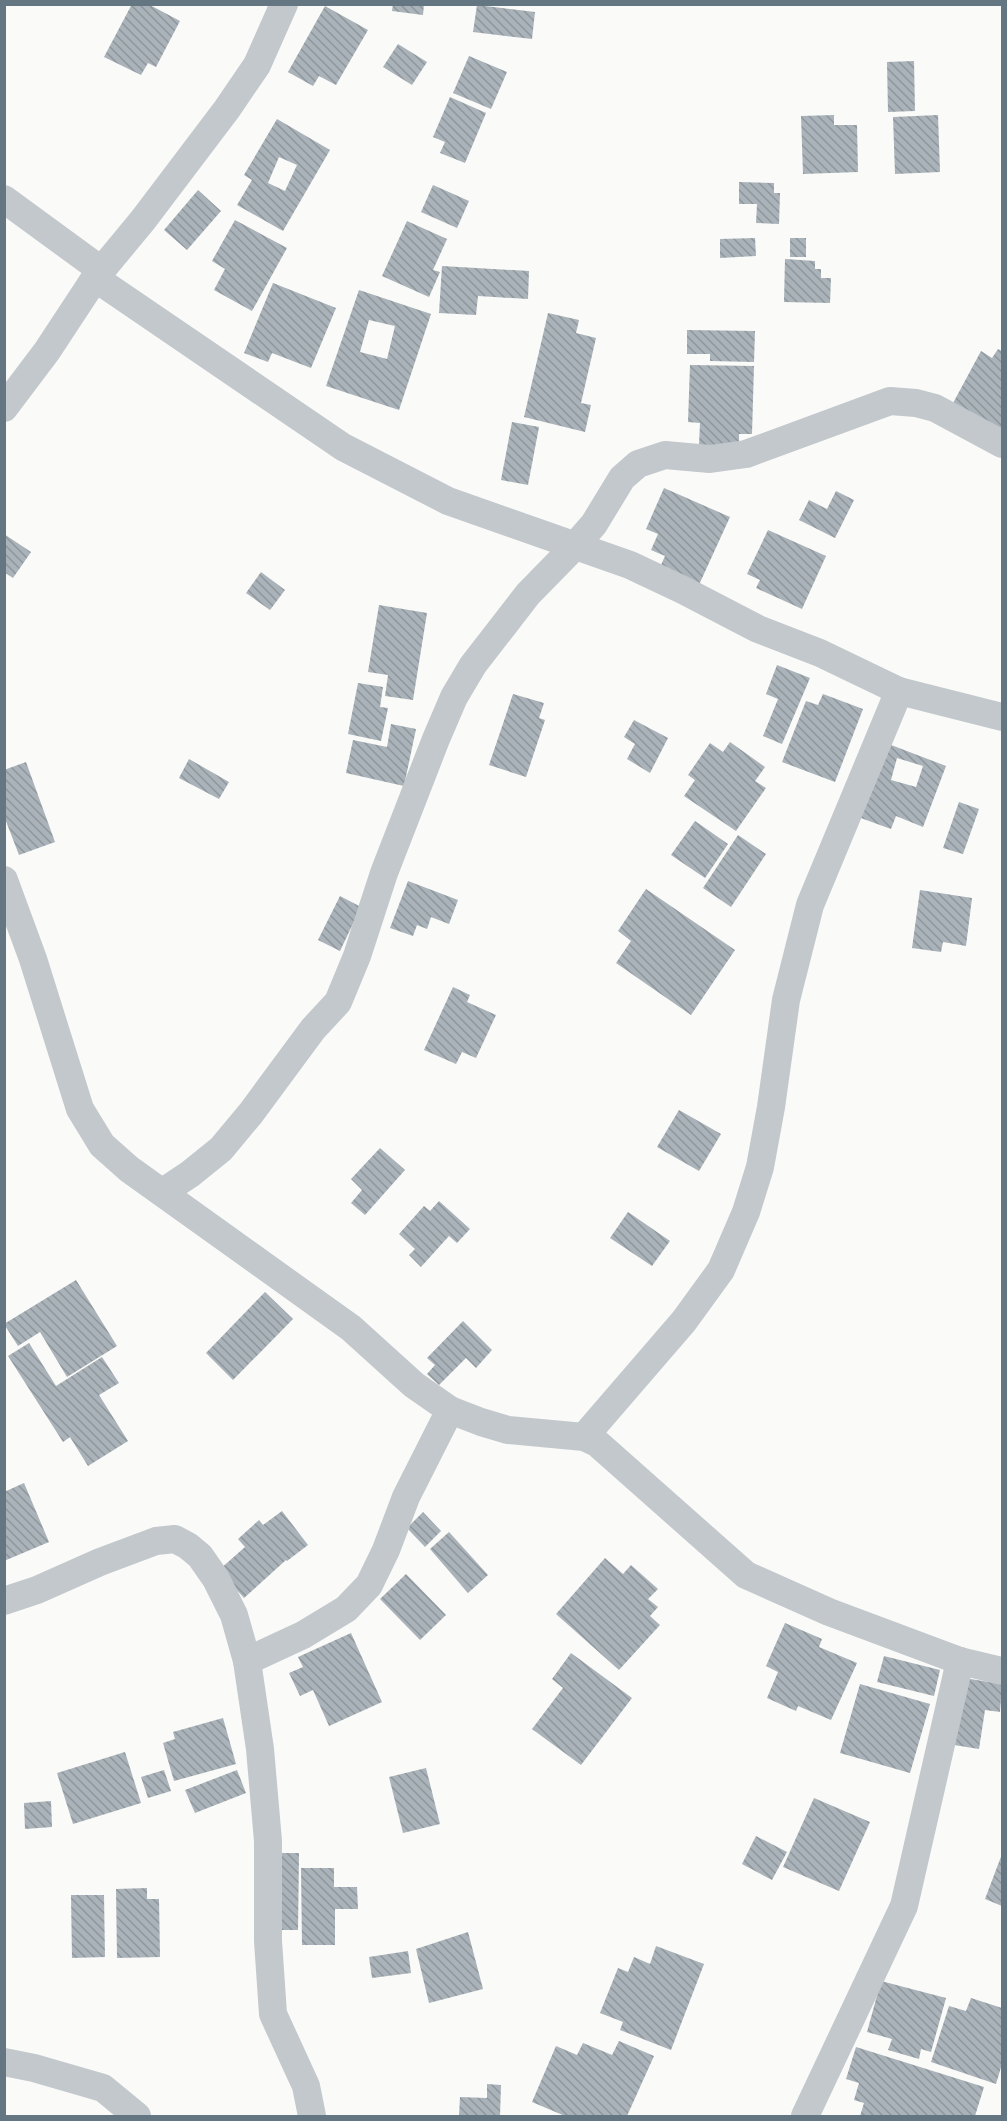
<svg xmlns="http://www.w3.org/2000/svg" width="1007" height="2121" viewBox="0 0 1007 2121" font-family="'Titillium Web',sans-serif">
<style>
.building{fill:url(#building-back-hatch);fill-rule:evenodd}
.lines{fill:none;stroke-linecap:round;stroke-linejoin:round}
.minor{stroke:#c3c8cc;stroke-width:28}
</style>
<defs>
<pattern id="building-back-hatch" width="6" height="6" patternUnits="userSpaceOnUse" patternTransform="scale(1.5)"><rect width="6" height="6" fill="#aab3b9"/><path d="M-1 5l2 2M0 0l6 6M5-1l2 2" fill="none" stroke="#8e969c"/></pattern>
</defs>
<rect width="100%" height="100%" fill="#fafaf8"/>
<!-- building -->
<g class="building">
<polygon points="132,4 148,4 180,21 156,67 148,63 141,75 104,57"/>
<polygon points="393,4 424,4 423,15 392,11"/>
<polygon points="477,5 535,12 532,39 473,32"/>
<polygon points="325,6 368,30 336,85 319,76 313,86 288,72"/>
<polygon points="398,44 427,62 412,85 383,67"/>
<polygon points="469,56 507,72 491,109 453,93"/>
<polygon points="914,61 915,111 888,112 887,62"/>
<polygon points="450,97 486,113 465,163 440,153 445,142 433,137"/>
<polygon points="834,115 834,125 857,125 858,172 803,174 801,116"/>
<polygon points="938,115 940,172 895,174 893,117"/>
<path d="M 277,119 L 330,150 L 283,231 L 237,205 L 252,180 L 244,175 ZM 279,157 L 297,165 L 285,191 L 268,183 Z"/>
<polygon points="739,182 774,183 774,193 780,193 779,224 756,223 757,204 739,204"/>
<polygon points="433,185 469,201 457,228 421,212"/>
<polygon points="198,190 221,211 187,250 164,230"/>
<polygon points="235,220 287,248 252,311 214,290 225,269 212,261"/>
<polygon points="407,221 447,239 433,270 440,272 429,297 382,276"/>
<polygon points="755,238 756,256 720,258 720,239"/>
<rect x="790" y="238" width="16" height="19"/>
<polygon points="785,259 815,261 815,269 821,269 821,278 831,278 830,303 784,302"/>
<polygon points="442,266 529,271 528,299 478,296 476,315 439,313"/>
<polygon points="273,283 336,308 311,368 272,353 268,362 244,353"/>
<path d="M 359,290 L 431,314 L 399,410 L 326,386 ZM 369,320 L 395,326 L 387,359 L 360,352 Z"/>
<polygon points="548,313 579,320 576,333 596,338 581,403 591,405 585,432 524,417"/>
<polygon points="687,330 755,331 754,362 710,361 710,354 687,354"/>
<polygon points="998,349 1002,351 1002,432 952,405 981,351 992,358"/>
<polygon points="690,365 754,366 752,434 739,434 739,446 699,445 700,423 688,422"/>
<polygon points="512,422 539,427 528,485 501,480"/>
<polygon points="664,488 730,517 698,587 661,565 665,556 651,550 658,534 646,529"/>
<polygon points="836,491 854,500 835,538 799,520 809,500 827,509"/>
<polygon points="768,530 826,556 802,609 756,588 760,580 747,574"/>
<polygon points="4,534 31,552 13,578 4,572"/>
<polygon points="261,572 285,590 270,610 246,593"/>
<polygon points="379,605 427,613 413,700 385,696 388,675 368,672"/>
<polygon points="777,665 810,678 782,744 763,736 778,699 766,694"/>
<polygon points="358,683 383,687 380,707 388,708 381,741 348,734"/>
<polygon points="513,694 544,703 539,718 545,720 526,777 489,765"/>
<polygon points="823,694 863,709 835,782 782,762 806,701 818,705"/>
<polygon points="634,720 668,738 650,773 627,759 635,744 624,737"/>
<polygon points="391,724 416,729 404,786 346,773 353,740 387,747"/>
<polygon points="730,742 765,767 755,781 766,788 736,831 684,796 695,780 688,775 710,743 723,752"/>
<path d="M 886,743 L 946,766 L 923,827 L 896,816 L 891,829 L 858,817 ZM 897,758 L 923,766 L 916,787 L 891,780 Z"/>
<polygon points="189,759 229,782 219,799 179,778"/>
<polygon points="26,762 55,842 19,855 4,816 4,770"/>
<polygon points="959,802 979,809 963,854 943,848"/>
<polygon points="695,821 728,844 705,878 671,855"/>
<polygon points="738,835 766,854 731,907 703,888"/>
<polygon points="408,881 458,900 449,924 431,917 427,929 417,925 413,936 390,928"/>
<polygon points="646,889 735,950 691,1015 616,963 631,941 618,931"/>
<polygon points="920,890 972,898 966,946 943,942 941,952 912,948"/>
<polygon points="340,896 361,907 340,951 318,940"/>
<polygon points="453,987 470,995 467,1002 496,1015 476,1058 462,1052 456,1064 424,1050"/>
<polygon points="679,1110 721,1134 699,1171 657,1147"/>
<polygon points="380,1148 405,1170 365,1215 351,1203 362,1190 351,1179"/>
<polygon points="439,1201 470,1229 457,1243 449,1236 421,1267 409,1255 415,1249 399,1234 424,1206 430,1211"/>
<polygon points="628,1212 670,1241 652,1266 610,1238"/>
<polygon points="76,1280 117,1346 67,1377 40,1332 18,1346 4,1324"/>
<polygon points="265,1292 293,1319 233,1380 206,1353"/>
<polygon points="463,1321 492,1350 476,1368 466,1358 439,1385 427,1374 435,1365 427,1358"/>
<polygon points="29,1343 56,1386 102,1357 119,1383 99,1395 128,1441 88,1466 70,1437 63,1442 8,1356"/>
<polygon points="24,1483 49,1542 4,1561 4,1492"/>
<polygon points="282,1511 308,1545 287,1561 286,1560 244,1598 219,1570 245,1547 238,1539 259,1520 263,1525"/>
<polygon points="423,1512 441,1531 425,1547 407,1528"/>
<polygon points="449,1532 488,1575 468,1593 430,1549"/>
<polygon points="605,1558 623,1574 631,1565 658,1589 648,1599 658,1607 650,1616 660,1625 619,1670 556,1614"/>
<polygon points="406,1574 446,1615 420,1640 380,1599"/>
<polygon points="785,1623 822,1639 819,1647 857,1663 831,1720 798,1706 796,1711 767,1698 778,1672 766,1666"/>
<polygon points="351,1633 382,1702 329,1726 313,1690 300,1696 289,1673 303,1667 298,1657"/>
<polygon points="571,1653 632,1698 581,1765 532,1729 563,1688 552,1679"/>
<polygon points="884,1656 940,1670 934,1696 877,1682"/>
<polygon points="964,1678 1002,1684 1000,1712 985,1710 979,1749 954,1745"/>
<polygon points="860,1684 930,1704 910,1773 840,1753"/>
<polygon points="223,1718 236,1764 174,1781 163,1743 175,1739 173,1732"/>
<polygon points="125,1752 141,1803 73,1824 57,1773"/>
<polygon points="426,1768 440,1824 403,1833 389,1777"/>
<polygon points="164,1770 171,1791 148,1798 141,1777"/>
<polygon points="237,1770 246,1793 195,1813 185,1790"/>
<polygon points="814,1798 870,1822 839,1891 783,1867"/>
<polygon points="51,1801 52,1827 25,1829 24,1803"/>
<polygon points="756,1836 787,1852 772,1880 742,1864"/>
<polygon points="275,1853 299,1853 298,1930 275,1930"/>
<polygon points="1002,1854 1002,1906 985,1899"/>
<polygon points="301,1868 334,1868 334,1887 357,1887 358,1909 335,1909 335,1945 302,1945"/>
<polygon points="147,1888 147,1899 159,1899 160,1957 117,1958 116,1889"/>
<polygon points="71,1895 104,1895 105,1957 72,1958"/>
<polygon points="468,1932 483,1989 429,2003 416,1949"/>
<polygon points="656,1946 704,1964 671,2050 620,2030 623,2022 600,2013 618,1968 628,1972 634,1957 650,1964"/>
<polygon points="408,1951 411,1973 372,1978 369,1957"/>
<polygon points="881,1981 946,1998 931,2052 921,2049 919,2059 888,2050 892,2039 867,2032"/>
<polygon points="971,1998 1002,2008 1002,2064 996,2084 931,2062 949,2006 966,2011"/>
<polygon points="619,2041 654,2056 627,2116 565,2116 532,2102 556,2046 577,2055 583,2043 612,2055"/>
<polygon points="856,2047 984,2087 975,2116 860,2116 864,2103 854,2100 859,2083 846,2079"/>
<polygon points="487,2084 501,2085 500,2116 459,2116 460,2097 487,2098"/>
</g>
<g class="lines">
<!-- minor -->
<g class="minor">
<polyline points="4,199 101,270"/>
<polyline points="95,278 343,447 448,501 630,565 683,590 758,629 820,653 899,691 1002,717"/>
<polyline points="4,408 47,351 95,278 143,220 227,109 257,65 284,4"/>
<polyline points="4,880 33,959 80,1109 102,1145 129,1169 351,1328 414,1385 450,1410 481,1422 508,1430 584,1437 597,1443 746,1575 829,1612 960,1661 1002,1671"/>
<polyline points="163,1192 190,1174 221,1149 251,1113 313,1029 338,1002 357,956 384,873 436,739 454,697 473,665 528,594 574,547 594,524 622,478 638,464 665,455 710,459 746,454 890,401 916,403 935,408 1002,444"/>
<polyline points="584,1437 684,1321 721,1270 746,1212 760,1167 771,1107 786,1000 810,905 899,691"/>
<polyline points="4,1601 37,1590 100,1562 156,1541 175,1539 188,1546 200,1556 216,1579 234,1615 247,1661 260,1749 268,1841 268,1941 273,2014 306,2086 312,2116"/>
<polyline points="247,1661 303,1635 346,1609 369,1585 386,1550 406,1497 450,1410"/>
<polyline points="4,2062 34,2068 103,2088 137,2116"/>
<polyline points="805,2116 904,1906 960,1661"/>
</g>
</g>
<!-- border -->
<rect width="1007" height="2121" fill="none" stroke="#657683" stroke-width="12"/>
</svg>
